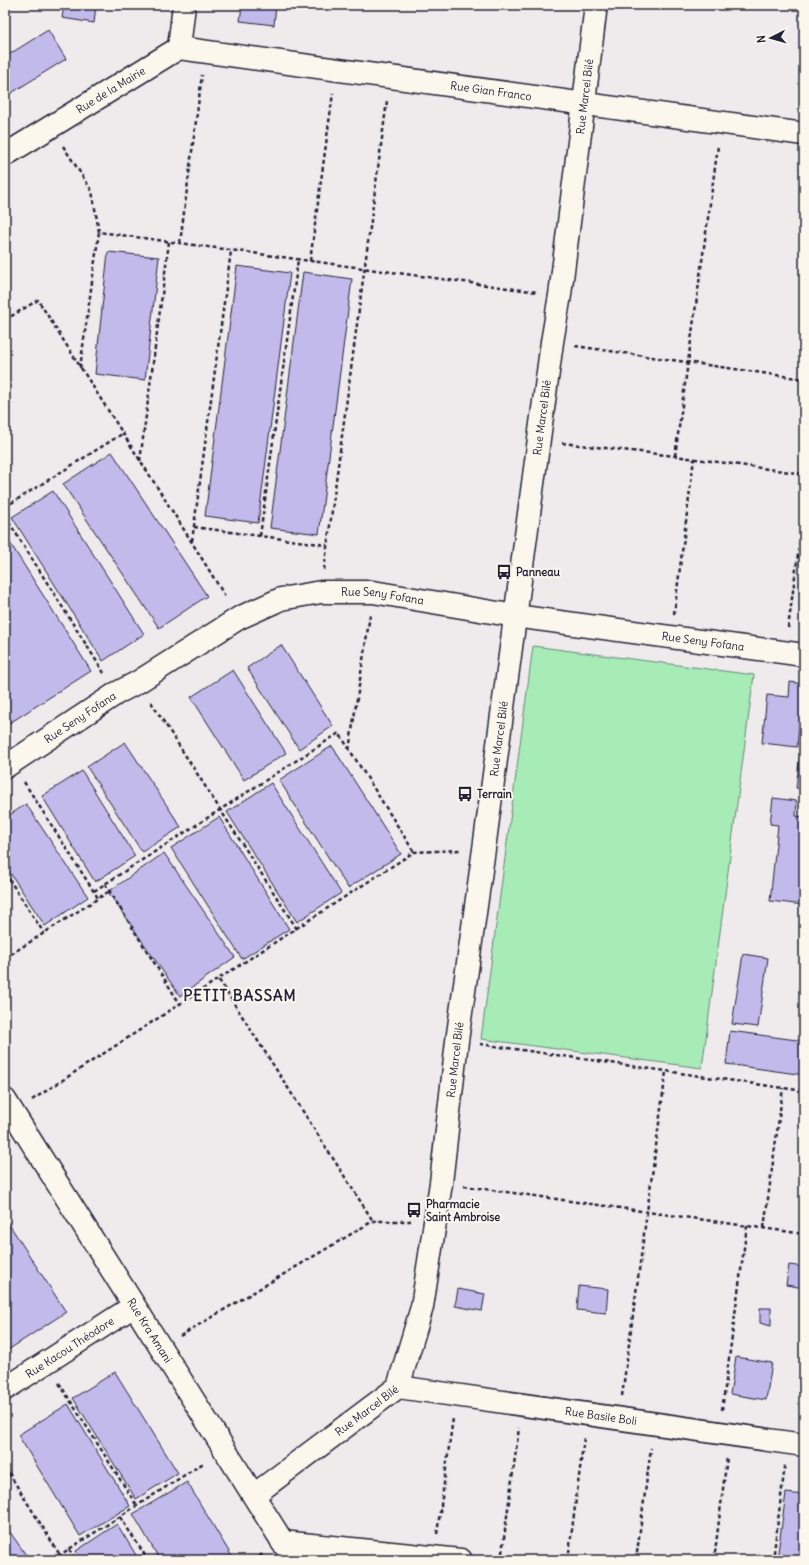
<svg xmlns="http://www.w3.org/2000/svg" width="809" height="1565" viewBox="0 0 809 1565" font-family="Delius,sans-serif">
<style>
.green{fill:#a7ecb7;stroke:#648779}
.building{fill:#c1baeb;stroke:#22223b}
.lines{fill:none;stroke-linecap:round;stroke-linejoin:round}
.street-casing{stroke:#22223b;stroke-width:25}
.secondary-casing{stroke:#22223b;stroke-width:25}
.path{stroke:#22223b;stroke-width:2.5;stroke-dasharray:4 3;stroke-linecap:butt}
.street{stroke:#fbf7ec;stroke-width:22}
.secondary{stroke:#fbf7ec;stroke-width:22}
.labels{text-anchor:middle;stroke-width:4;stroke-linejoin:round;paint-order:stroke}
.street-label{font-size:11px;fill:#22223b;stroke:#fbf7ec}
.poi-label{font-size:11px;font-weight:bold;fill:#22223b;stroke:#fbf7ec;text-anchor:start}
.district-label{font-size:15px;font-weight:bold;letter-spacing:1px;fill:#22223b;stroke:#fbf7ec}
</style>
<rect width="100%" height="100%" fill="#efebec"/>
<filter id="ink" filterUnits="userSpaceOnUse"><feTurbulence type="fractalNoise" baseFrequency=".025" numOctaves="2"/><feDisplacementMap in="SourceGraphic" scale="8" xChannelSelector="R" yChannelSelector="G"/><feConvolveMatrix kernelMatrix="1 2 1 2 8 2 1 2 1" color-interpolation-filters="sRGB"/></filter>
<g filter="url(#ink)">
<!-- green -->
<polygon class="green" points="533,646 754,675 702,1068 481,1039"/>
<!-- building -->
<g class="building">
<polygon points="64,5 96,5 94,23 62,18"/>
<polygon points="242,5 276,5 274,25 240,21"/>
<polygon points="48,30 66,59 5,97 5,57"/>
<polygon points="108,252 159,257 145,380 95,374"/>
<polygon points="237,266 290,273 258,523 205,516"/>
<polygon points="303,272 352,279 319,534 270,528"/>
<polygon points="112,452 207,596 159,628 63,484"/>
<polygon points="53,491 144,634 103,661 12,517"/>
<polygon points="5,535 91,671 5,726"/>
<polygon points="281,645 333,726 299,749 247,668"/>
<polygon points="233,670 286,753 244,780 191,697"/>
<polygon points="790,682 804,684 804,716 800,716 797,747 762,743 767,695 789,697"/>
<polygon points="804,719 804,789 796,788"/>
<polygon points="125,742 181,827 142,852 87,767"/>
<polygon points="332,746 401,854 348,888 279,780"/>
<polygon points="82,771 135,856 95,882 42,796"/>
<polygon points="271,783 341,893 297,922 227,812"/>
<polygon points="773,798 797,801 796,816 804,817 804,905 770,901 778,825 770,824"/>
<polygon points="26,804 88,897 45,926 5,865 5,818"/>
<polygon points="219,817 289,929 242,959 171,848"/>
<polygon points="164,853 235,957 180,996 108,892"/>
<polygon points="743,954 768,958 758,1027 732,1024"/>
<polygon points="730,1031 804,1041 804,1075 726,1064"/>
<polygon points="5,1218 66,1312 5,1352"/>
<polygon points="789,1265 804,1267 804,1288 786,1285"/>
<polygon points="579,1286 608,1289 606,1313 577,1310"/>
<polygon points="458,1289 485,1294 482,1311 455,1306"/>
<polygon points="760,1308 771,1308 771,1326 760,1323"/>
<polygon points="736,1357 772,1363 766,1400 730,1394"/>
<polygon points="115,1372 178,1473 136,1499 73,1398"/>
<polygon points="68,1404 130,1506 80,1536 18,1435"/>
<polygon points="187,1482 234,1560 160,1560 133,1514"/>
<polygon points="786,1493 804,1495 804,1560 777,1560"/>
<polygon points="117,1524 139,1560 82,1560 76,1551"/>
<polygon points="5,1525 26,1555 19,1560 5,1560"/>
</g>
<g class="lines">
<defs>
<g id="street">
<path id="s1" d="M 179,48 L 804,134"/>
<polyline points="179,48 184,5"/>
<path id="s2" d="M 5,155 L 179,48"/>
<path id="s3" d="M 5,767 L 117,693 L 138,682 L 239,618 L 281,599 L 321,592 L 373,592 L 515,616 L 804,655"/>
<path id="s4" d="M 398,1387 L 804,1445"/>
<path id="s5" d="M 5,1389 L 134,1306"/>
<path id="s6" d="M 254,1495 L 398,1387 L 422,1307 L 441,1183 L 457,1041 L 484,849 L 552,342 L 560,295 L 596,5"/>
<polyline points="282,1542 461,1560"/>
</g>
<g id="secondary">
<path id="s7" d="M 5,1100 L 294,1560"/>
</g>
</defs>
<!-- street casing -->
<use href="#street" class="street-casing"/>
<!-- secondary casing -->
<use href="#secondary" class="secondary-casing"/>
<!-- path -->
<g class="path">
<polyline points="63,146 92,191 99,232"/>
<polyline points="180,243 202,75"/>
<polyline points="310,261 333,93"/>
<path d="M 5,320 L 38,300 C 100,399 165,497 226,598"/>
<polyline points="575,346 804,379"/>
<polyline points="80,368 99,232 537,292"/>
<polyline points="562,443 675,456 804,474"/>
<polyline points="675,456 718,146"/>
<polyline points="140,461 169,242"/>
<polyline points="5,507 122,434"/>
<polyline points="5,516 104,673"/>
<polyline points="194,527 327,545"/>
<polyline points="260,536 298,260"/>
<polyline points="192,541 231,251"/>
<polyline points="324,570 387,101"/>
<polyline points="674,614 694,459"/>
<polyline points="788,628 804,510"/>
<polyline points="151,702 297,929"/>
<polyline points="349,750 370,615"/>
<polyline points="24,782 98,898"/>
<polyline points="5,873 44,933"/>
<polyline points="105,884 180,1004"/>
<polyline points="94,891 339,733 414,852"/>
<polyline points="5,958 108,892"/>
<polyline points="219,980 373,1221"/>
<polyline points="480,1044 804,1091"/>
<polyline points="32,1100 414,852 460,850"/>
<polyline points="464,1186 804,1234"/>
<polyline points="764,1228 783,1088"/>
<polyline points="180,1336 373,1221 411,1221"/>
<polyline points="59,1383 137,1506"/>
<polyline points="622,1396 666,1072"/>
<polyline points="722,1410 747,1226"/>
<polyline points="5,1467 60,1555"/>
<polyline points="120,1517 148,1560"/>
<polyline points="437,1534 453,1418"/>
<polyline points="69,1549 77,1560"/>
<polyline points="52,1560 205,1462"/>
<polyline points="253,1560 263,1554"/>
<polyline points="501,1560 519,1428"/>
<polyline points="568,1560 584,1438"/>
<polyline points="636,1560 651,1448"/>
<polyline points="714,1560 727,1457"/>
<polyline points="773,1560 785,1465"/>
</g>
<!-- street -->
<use href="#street" class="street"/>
<!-- secondary -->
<use href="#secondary" class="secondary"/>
</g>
</g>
<!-- icons -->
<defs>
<symbol id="bus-bare" viewBox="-9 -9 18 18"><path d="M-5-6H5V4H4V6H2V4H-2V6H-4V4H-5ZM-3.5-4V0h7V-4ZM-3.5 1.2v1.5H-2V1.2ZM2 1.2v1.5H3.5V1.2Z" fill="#22223b" stroke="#fbf7ec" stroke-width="2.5" paint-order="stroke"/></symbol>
</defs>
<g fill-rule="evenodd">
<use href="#bus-bare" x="493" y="561" width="22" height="22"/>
<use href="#bus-bare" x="454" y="783" width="22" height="22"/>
<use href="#bus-bare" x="403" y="1199" width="22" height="22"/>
</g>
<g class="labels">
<!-- street labels -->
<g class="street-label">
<text dy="4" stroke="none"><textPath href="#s2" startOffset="124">Rue de la Mairie</textPath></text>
<text dy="4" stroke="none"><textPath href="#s1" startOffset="315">Rue Gian Franco</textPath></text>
<text dy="4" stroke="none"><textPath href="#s6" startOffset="1485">Rue Marcel Bilé</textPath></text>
<text dy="4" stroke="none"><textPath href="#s6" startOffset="1161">Rue Marcel Bilé</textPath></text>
<text dy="4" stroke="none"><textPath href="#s3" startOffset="426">Rue Seny Fofana</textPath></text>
<text dy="4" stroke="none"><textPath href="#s3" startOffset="750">Rue Seny Fofana</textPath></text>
<text dy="4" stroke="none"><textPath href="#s3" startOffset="90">Rue Seny Fofana</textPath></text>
<text dy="4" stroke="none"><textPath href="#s6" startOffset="837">Rue Marcel Bilé</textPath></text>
<text dy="4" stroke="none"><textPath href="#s6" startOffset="513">Rue Marcel Bilé</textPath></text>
<text dy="4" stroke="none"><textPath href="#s7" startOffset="272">Rue Kra Amani</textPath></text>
<text dy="4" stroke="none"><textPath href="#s5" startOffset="77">Rue Kacou Théodore</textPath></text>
<text dy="4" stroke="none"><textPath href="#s6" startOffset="141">Rue Marcel Bilé</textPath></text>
<text dy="4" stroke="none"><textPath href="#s4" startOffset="205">Rue Basile Boli</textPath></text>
</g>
<!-- poi labels -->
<g class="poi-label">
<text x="516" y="576">Panneau</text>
<text x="477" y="798">Terrain</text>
<text x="426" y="1208">Pharmacie<tspan x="426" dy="13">Saint Ambroise</tspan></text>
</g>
<!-- district labels -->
<g class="district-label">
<text x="240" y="1001">PETIT BASSAM</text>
</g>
</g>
<!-- margin -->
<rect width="809" height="1565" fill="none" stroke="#fbf7ec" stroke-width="20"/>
<rect x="10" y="10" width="789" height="1545" fill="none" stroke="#22223b" stroke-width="1.5" filter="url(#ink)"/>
<!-- north arrow -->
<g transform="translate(771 38) rotate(264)" stroke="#fbf7ec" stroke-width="3" paint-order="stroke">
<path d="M0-3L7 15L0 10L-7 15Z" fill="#22223b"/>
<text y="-6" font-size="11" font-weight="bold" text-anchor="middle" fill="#22223b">N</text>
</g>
</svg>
